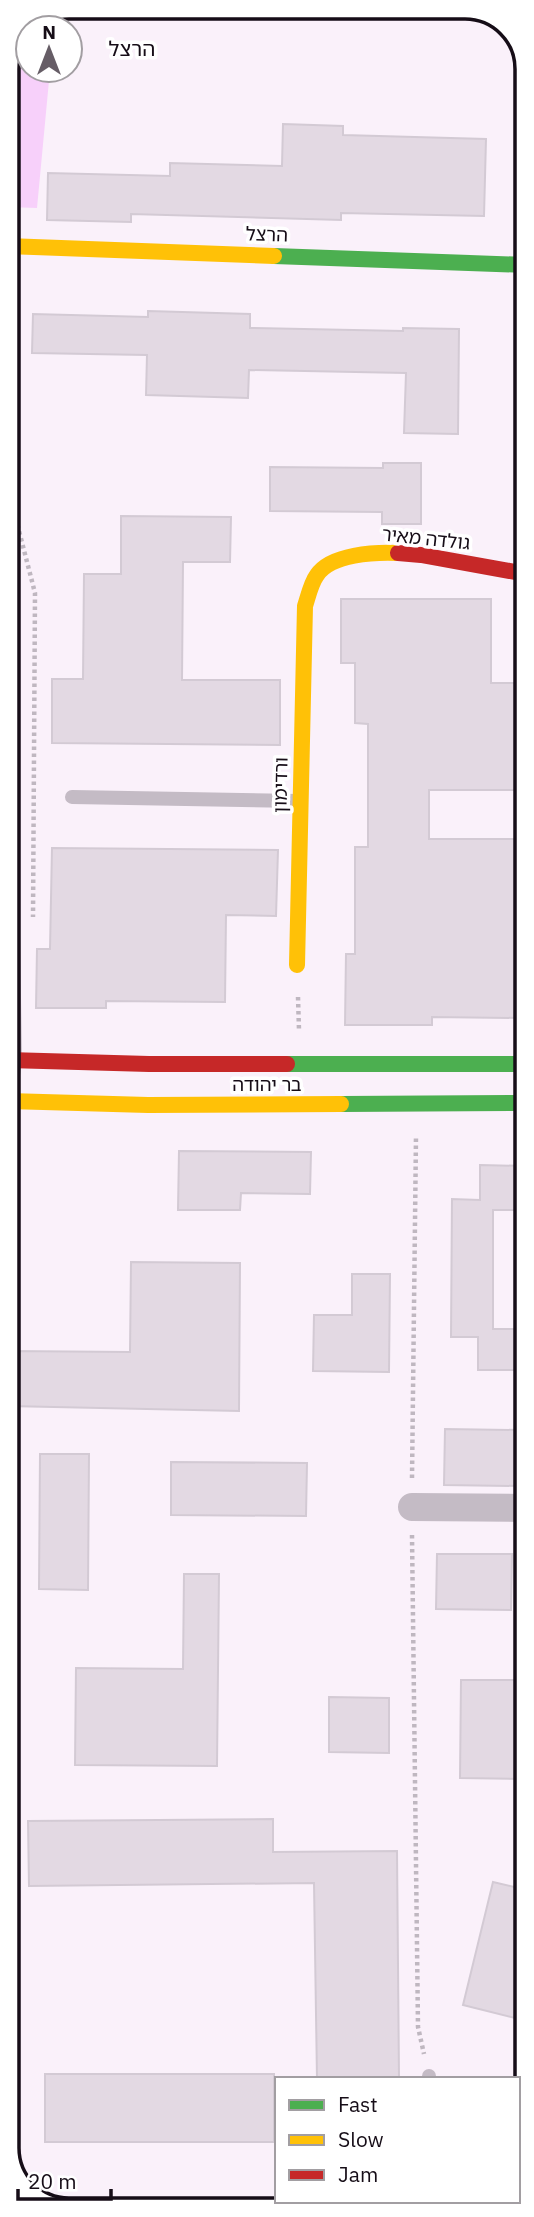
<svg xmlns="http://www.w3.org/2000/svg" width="534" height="2217" viewBox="0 0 534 2217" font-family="'IBM Plex Sans','Noto Sans Hebrew',sans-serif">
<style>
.green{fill:#f7d0fa}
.building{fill:#e3d9e3;stroke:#d3cad4;stroke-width:2}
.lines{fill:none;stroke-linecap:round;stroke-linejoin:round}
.path{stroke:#bfb7c0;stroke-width:4.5;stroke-dasharray:3.5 3.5;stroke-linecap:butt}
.lane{stroke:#c4bbc5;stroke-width:14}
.street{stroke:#c4bbc5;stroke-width:28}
.fast{stroke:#4caf50;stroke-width:16}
.slow{stroke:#ffc107;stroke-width:16}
.jam{stroke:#c62828;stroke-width:16}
.labels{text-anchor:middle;stroke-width:7;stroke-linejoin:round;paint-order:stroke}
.street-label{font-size:19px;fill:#160d17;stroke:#fff}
.neighbourhood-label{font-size:21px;fill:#160d17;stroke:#fff}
.rim{fill:none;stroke:#160d17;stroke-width:3.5}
</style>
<rect width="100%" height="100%" fill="#faf1fa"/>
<!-- green -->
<polygon class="green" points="56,12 54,28 28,28 28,70 50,70 37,208 7,207 7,68 25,25"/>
<!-- building -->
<g class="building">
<polygon points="283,124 343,126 343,135 486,139 484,216 341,213 341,220 131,214 131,222 47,220 48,173 170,176 170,163 282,166"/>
<polygon points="148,311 250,314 250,328 403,331 403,328 459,329 458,434 404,433 406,373 249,370 248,398 146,395 147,355 32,353 33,314 148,317"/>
<polygon points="383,463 421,463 421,524 382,524 382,512 270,511 270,467 383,468"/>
<polygon points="121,516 231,517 230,562 183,562 182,680 280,680 280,745 52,743 52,679 83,679 84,574 121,574"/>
<polygon points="341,599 491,599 491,683 526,683 526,790 429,790 429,839 526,839 526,921 519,921 519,1018 432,1017 432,1025 345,1025 346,954 355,954 355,847 368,847 368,724 355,723 355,663 341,663"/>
<polygon points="52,848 278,850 276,916 226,915 225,1002 106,1001 106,1008 36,1008 37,949 50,949"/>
<polygon points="179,1151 311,1152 310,1194 241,1193 240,1210 178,1210"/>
<polygon points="480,1165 526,1166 526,1210 493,1210 493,1329 527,1329 527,1370 478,1370 478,1337 451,1337 452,1199 480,1200"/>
<polygon points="131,1262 240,1263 239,1411 8,1406 8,1351 130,1352"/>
<polygon points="352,1274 390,1274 389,1372 313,1371 314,1315 352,1315"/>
<polygon points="445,1429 519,1430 519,1486 444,1485"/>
<polygon points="40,1454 89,1454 88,1590 39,1589"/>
<polygon points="171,1462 307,1463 306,1516 171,1515"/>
<polygon points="437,1554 512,1554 511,1610 436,1609"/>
<polygon points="184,1574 219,1574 217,1766 75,1765 76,1668 183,1669"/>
<polygon points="461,1680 523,1680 522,1779 460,1778"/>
<polygon points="329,1697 389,1698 389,1753 329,1752"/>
<polygon points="273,1819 273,1852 397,1851 399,2079 317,2079 314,1883 29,1886 28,1821"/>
<polygon points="493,1882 527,1890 527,2021 463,2005"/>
<rect x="45" y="2074" width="229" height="68"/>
</g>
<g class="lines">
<!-- path -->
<g class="path">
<polyline points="7,484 35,593 33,917"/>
<polyline points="298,997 299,1030"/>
<polyline points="412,1478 416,1136"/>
<polyline points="412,1535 418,2027 424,2054"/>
</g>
<!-- lane -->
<g class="lane">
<polyline points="72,797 298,801"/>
<polyline points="7,917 13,935 15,1061 12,1082 8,1093"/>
<polyline points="429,2076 429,2079"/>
<polyline points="431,2201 431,2209"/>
</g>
<!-- street -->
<polyline class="street" points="412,1507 527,1508"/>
<!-- fast -->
<g class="fast">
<polyline points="274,256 526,265"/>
<polyline points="287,1064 526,1064"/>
<polyline points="341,1104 526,1103"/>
</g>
<!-- slow -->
<g class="slow">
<polyline points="7,246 274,256"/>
<path d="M 297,965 L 305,606 C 308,597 311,583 317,575 C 331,554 375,552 398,553"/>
<polyline points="8,1101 148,1105 341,1104"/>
</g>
<!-- jam -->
<g class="jam">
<polyline points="398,553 421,555 526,574"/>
<polyline points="8,1060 149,1064 287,1064"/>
</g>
</g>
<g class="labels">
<!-- street labels -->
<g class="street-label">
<text transform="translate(267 234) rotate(2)" y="7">הרצל</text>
<text transform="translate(426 538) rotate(6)" y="7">גולדה מאיר</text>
<text transform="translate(280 785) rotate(-89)" y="7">ורדימון</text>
<text x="267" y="1091">בר יהודה</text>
</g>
<!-- neighbourhood labels -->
<g class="neighbourhood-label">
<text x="132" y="56">הרצל</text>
</g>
</g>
<!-- crop -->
<path d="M0 0H534V2217H0ZM69 19H465A50 50 0 0 1 515 69V2148A50 50 0 0 1 465 2198H69A50 50 0 0 1 19 2148V69A50 50 0 0 1 69 19Z" fill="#fff" fill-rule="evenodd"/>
<path class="rim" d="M69 19H465A50 50 0 0 1 515 69V2148A50 50 0 0 1 465 2198H69A50 50 0 0 1 19 2148V69A50 50 0 0 1 69 19Z"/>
<!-- legend -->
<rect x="275" y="2077" width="245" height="126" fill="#ffffff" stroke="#a29ea2" stroke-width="2"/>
<rect x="289" y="2100" width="35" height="10" fill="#4caf50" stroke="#a29ea2" stroke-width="2"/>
<text x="338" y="2112" font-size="21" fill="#160d17">Fast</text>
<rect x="289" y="2135" width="35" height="10" fill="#ffc107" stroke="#a29ea2" stroke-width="2"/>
<text x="338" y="2147" font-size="21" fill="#160d17">Slow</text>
<rect x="289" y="2170" width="35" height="10" fill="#c62828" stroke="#a29ea2" stroke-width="2"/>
<text x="338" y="2182" font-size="21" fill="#160d17">Jam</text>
<!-- north arrow -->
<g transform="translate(49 49)"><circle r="33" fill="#ffffff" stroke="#a29ea2" stroke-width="2"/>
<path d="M0-5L12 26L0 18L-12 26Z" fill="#665d66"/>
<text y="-10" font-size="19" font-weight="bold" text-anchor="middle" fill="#160d17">N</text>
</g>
<!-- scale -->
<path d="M18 2189v10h93v-10" fill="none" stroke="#160d17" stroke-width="3.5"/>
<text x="28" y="2189" font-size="21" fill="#160d17" stroke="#ffffff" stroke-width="5" paint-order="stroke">20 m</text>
</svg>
